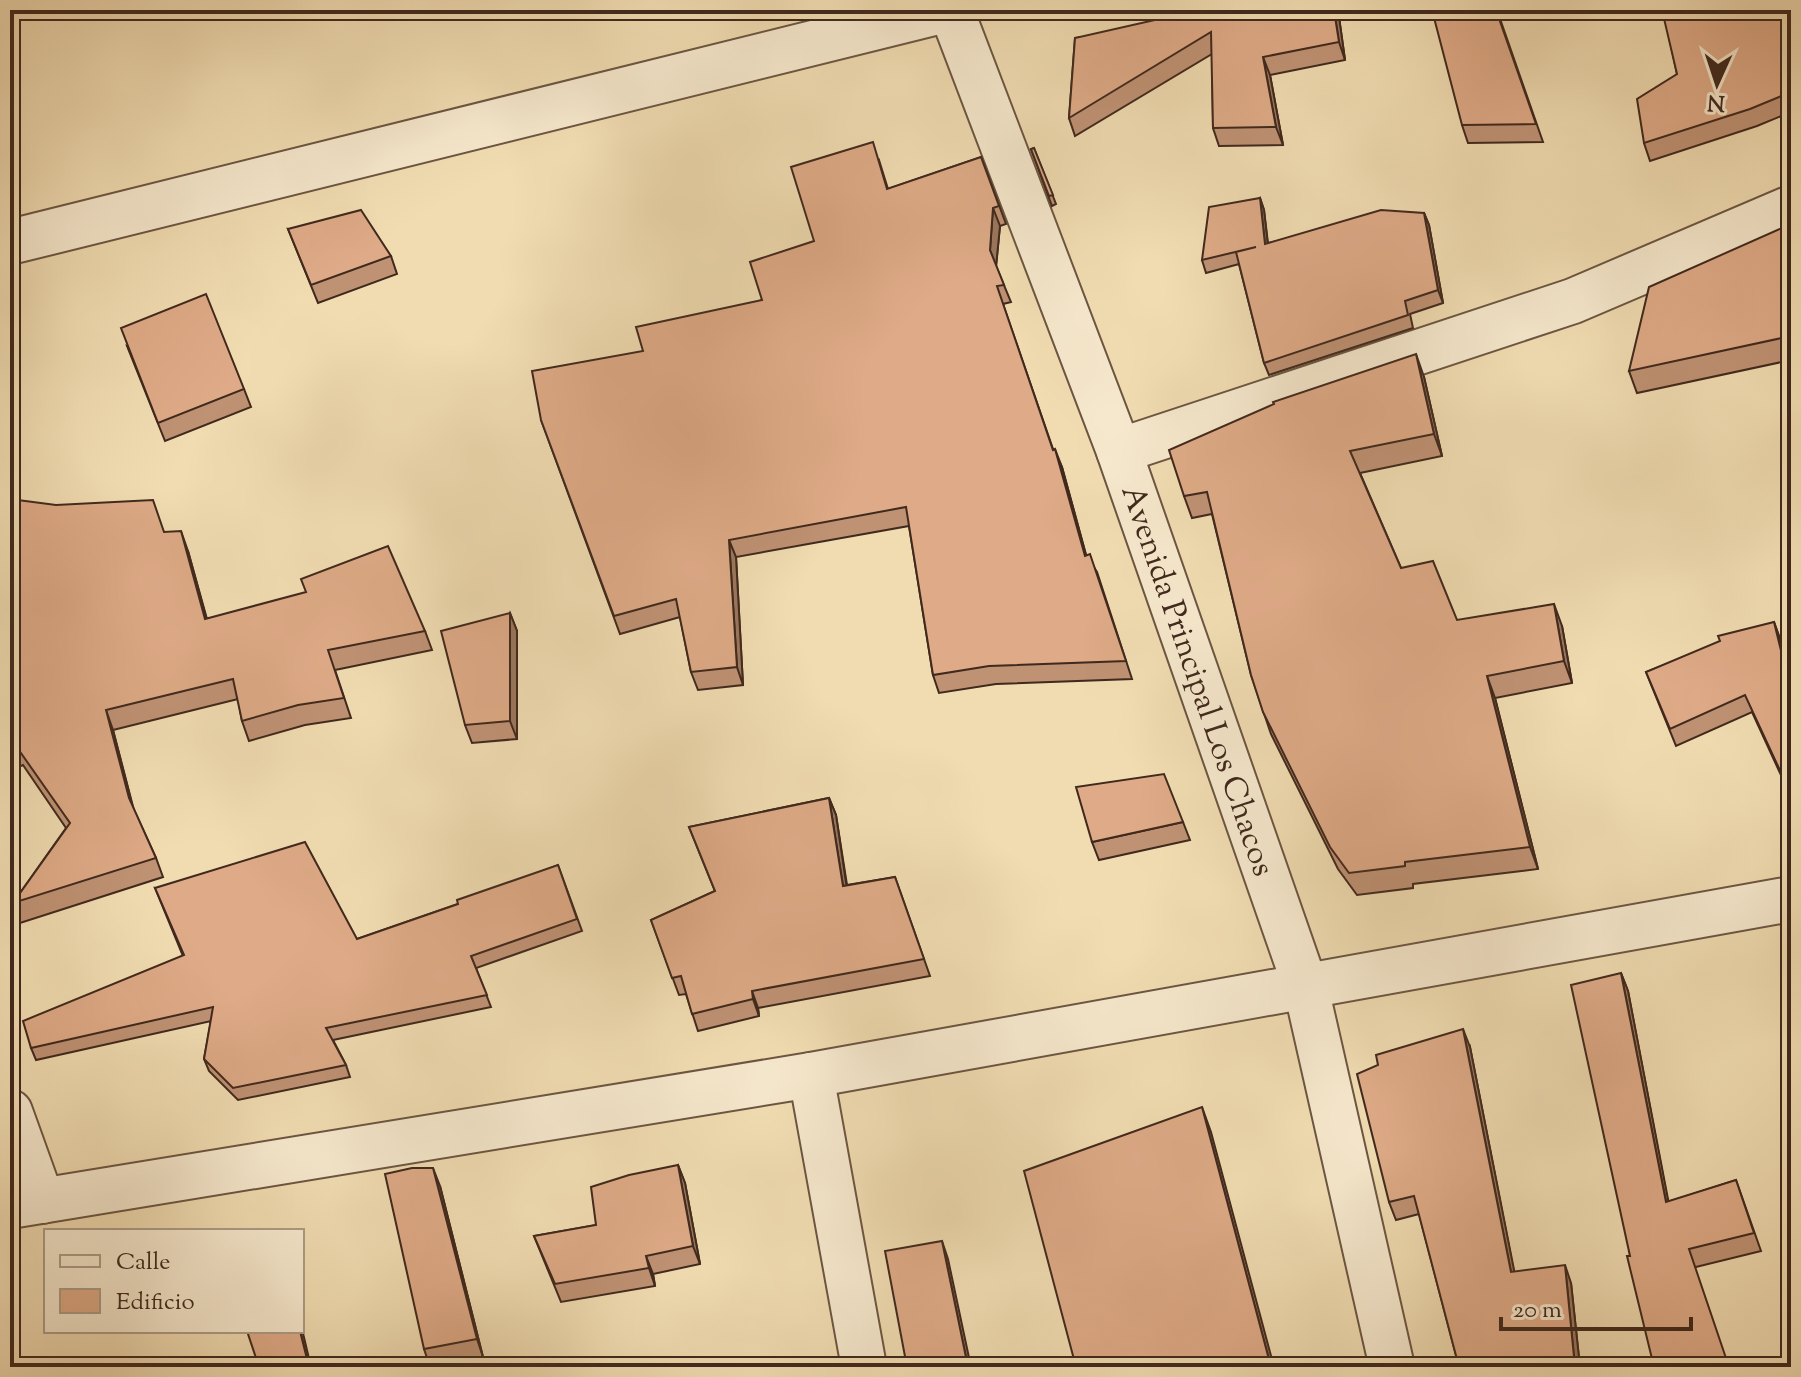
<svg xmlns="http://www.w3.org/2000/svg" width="1801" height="1377" viewBox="0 0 1801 1377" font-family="'Sorts Mill Goudy',serif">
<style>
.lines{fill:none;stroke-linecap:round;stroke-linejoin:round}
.minor-casing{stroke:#6c5642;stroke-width:48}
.minor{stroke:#f6e8cd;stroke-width:44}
.wall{fill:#bf9274;stroke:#40291d;stroke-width:2}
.shaded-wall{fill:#9b775e;stroke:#40291d;stroke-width:2}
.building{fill:#deaa87;stroke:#40291d;stroke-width:2}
.labels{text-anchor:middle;stroke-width:7;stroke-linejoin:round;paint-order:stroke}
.street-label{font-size:32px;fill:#40291d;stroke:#f6e8cd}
</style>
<rect width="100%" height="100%" fill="#f1dcb2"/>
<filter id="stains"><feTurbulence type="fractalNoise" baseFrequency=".0025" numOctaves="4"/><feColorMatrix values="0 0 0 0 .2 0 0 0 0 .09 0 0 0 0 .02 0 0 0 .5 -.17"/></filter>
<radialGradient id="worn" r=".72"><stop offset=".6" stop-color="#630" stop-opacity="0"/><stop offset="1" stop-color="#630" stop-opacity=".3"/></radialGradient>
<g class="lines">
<defs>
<g id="minor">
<polyline points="951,10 1119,451 1306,988 1392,1367"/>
<polyline points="10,242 946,10"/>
<polyline points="1119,451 1573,301 1791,208"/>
<polyline points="811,1075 864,1367"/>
<polyline points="10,1112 42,1201"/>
<polyline points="10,1206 811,1075 1791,899"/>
</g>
</defs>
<!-- minor casing -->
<use href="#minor" class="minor-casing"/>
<!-- minor -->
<use href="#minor" class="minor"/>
</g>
<!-- wall -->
<g class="wall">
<polygon points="1338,10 1345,60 1270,75 1283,145 1219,146 1213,128 1212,54 1075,136 1069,118 1075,38"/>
<polygon points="1497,10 1543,142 1468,143 1462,125"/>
<polygon points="1791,10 1791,112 1757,126 1650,161 1644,143 1677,74 1665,18"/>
<polygon points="1034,148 1056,204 1052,206 1031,149"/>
<polygon points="981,157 1006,224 1000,226 996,266 1011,302 1003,304 1053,449 1062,467 1086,555 1097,572 1132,679 996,684 939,693 933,675 909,526 736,557 743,685 698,690 691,672 680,617 620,634 541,420 643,351 762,300 814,241 879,160 888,189"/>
<polygon points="1260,198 1264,210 1268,243 1424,213 1429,225 1443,303 1410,314 1413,328 1269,375 1264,363 1239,264 1206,273 1202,260"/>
<polygon points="1791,224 1791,360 1637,393 1629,371"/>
<polygon points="288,229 391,256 397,274 318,303"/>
<polygon points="127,346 244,389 251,407 165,441"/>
<polygon points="1424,377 1442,456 1360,473 1401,568 1457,620 1562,626 1572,683 1495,698 1538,869 1413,884 1413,888 1357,895 1338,869 1271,734 1251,675 1212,514 1192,518 1184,496"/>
<polygon points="10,499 165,532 188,551 207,619 425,631 432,650 335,670 351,718 305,725 249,741 242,721 238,699 113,730 133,808 156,858 163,877 20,923 13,903 66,828 23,765 10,771"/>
<polygon points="510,613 517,631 517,739 472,743 465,725"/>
<polygon points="1774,622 1780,639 1786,662 1791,661 1791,797 1752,712 1676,746 1646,672"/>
<polygon points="829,798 836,815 847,885 895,877 930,976 758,1008 759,1016 698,1031 686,994 679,995 651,920 715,891 689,827"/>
<polygon points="1183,822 1190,840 1099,860 1092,842"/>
<polygon points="558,865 582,931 476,968 491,1007 333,1040 346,1065 350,1077 238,1100 209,1071 204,1059 211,1021 36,1060 31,1048 183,956 155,888 357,939 458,904"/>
<polygon points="1621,973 1628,991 1668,1202 1736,1180 1761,1251 1696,1267 1630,1256"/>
<polygon points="1470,1047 1514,1272 1571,1283 1580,1367 1459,1367 1419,1214 1396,1220 1389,1202"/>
<polygon points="678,1165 685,1183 700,1264 653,1274 655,1286 561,1302 534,1236 596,1225"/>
<polygon points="440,1186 483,1357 430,1367 424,1349"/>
</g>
<!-- shaded-wall -->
<g class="shaded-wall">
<polygon points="1334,10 1338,10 1345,60 1339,42"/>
<polygon points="1263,57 1270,75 1283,145 1276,127"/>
<polygon points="1260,198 1264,210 1269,256 1265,244"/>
<polygon points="993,208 1000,226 996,267 990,250"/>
<polygon points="1424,213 1429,225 1443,303 1438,290"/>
<polygon points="1416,354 1424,377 1442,456 1434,434"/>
<polygon points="1055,449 1062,467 1091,573 1085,556"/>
<polygon points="181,531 188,551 212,639 205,619"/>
<polygon points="729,540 736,557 743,685 737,667"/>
<polygon points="1554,604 1562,626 1572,683 1564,661"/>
<polygon points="510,613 517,631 517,739 510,721"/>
<polygon points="1774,622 1780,639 1790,679 1784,663"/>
<polygon points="1487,676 1495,698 1538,869 1530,847"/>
<polygon points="106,710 113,730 136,818 129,798"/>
<polygon points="829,798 836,815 849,903 843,886"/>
<polygon points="1621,973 1628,991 1672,1220 1666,1202"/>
<polygon points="752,991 758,1008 759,1016 753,999"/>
<polygon points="1463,1029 1470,1047 1518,1290 1511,1272"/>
<polygon points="1202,1107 1211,1132 1274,1367 1271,1367"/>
<polygon points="678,1165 685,1183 700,1264 693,1246"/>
<polygon points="433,1168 440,1186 483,1357 477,1339"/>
<polygon points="942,1241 948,1259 971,1367 968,1367"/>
<polygon points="646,1256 653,1274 655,1286 649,1268"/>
<polygon points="1565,1265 1571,1283 1580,1367 1575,1367"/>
<polygon points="302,1329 311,1367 309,1367 300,1331 302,1331"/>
</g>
<!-- building -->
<g class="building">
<polygon points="1199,10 1334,10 1339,42 1263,57 1276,127 1213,128 1211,32 1069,118 1075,38"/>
<polygon points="1432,10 1496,10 1536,124 1462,125"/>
<polygon points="1662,10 1791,10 1791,92 1750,109 1644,143 1637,99 1677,74"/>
<polygon points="873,142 887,189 981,157 999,206 993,208 990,250 1004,285 997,286 1053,450 1055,449 1085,556 1090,554 1126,661 989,666 933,675 906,507 729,540 737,667 691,672 676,599 614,616 541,420 532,371 643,351 636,327 762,300 750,262 814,241 791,167"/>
<polygon points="1034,148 1053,195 1049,196 1031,149"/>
<polygon points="1260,198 1265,244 1381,210 1424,213 1438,290 1405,301 1408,315 1264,363 1236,252 1256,247 1202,260 1209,207"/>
<polygon points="361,210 391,256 311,285 288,229"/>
<polygon points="1791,224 1791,336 1629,371 1649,287"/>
<polygon points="206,294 244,389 158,423 121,328"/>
<polygon points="1416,354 1434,434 1350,451 1401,568 1433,561 1457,620 1554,604 1564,661 1487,676 1530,847 1405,862 1405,866 1349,873 1330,847 1263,712 1251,675 1207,492 1184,496 1169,450 1274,404 1273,402"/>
<polygon points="10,499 56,505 153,500 164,532 181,531 205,619 306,592 301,579 388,546 425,631 328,650 344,698 298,705 242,721 233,679 106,710 129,798 156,858 13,903 70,823 16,746 10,748"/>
<polygon points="510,613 510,721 465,725 441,631"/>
<polygon points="1774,622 1784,663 1791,661 1790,792 1745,695 1670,729 1646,672 1720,641 1718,636"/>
<polygon points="1164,774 1183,822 1092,842 1076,787"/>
<polygon points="829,798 843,886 895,877 924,959 752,991 753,999 692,1014 681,976 672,978 651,920 715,891 689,827"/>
<polygon points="305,842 357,939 458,904 457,900 558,865 577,919 471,956 487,995 326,1028 346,1065 233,1088 204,1059 213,1007 31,1048 23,1021 184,955 155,888"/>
<polygon points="1621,973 1666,1202 1736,1180 1754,1233 1689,1249 1729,1367 1654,1367 1627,1256 1630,1256 1571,985"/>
<polygon points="1463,1029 1511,1272 1565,1265 1575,1367 1459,1367 1414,1196 1389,1202 1357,1074 1378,1065 1376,1055"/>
<polygon points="1202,1107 1271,1367 1076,1367 1024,1171"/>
<polygon points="678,1165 693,1246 646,1256 649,1268 555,1284 534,1236 596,1225 591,1187 629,1175"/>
<polygon points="412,1168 433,1168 477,1339 424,1349 385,1174"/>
<polygon points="942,1241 968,1367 907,1367 885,1251"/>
<polygon points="247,1331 300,1331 309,1367 259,1367"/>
</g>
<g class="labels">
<!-- street labels -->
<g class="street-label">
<text transform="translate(1199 680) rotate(71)" y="11">Avenida Principal Los Chacos</text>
</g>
</g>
<!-- margin -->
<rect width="1801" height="1377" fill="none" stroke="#f1dcb2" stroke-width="40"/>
<rect x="12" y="12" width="1777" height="1353" fill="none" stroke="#40291d" stroke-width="4"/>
<rect x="20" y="20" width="1761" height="1337" fill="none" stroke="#40291d" stroke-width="2"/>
<!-- legend -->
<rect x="44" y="1229" width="260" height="104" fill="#f6e8cd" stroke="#ad9c87" stroke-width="2"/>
<rect x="60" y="1255" width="40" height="12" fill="#f6e8cd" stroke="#ad9c87" stroke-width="2"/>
<text x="116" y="1269" font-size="24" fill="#40291d">Calle</text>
<rect x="60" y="1289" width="40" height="24" fill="#deaa87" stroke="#ad9c87" stroke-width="2"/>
<text x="116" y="1309" font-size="24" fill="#40291d">Edificio</text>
<!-- north arrow -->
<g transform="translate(1717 84) rotate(183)" stroke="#f6e8cd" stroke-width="6" paint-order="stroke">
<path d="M0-6L14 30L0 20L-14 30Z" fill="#40291d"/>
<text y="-12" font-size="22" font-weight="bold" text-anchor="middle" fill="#40291d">N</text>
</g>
<!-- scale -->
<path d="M1501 1317v12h190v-12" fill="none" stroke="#40291d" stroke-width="4"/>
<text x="1513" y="1317" font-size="24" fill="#40291d" stroke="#f6e8cd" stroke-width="6" paint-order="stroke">20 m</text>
<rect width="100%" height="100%" filter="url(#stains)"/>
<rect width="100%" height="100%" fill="url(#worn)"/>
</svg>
